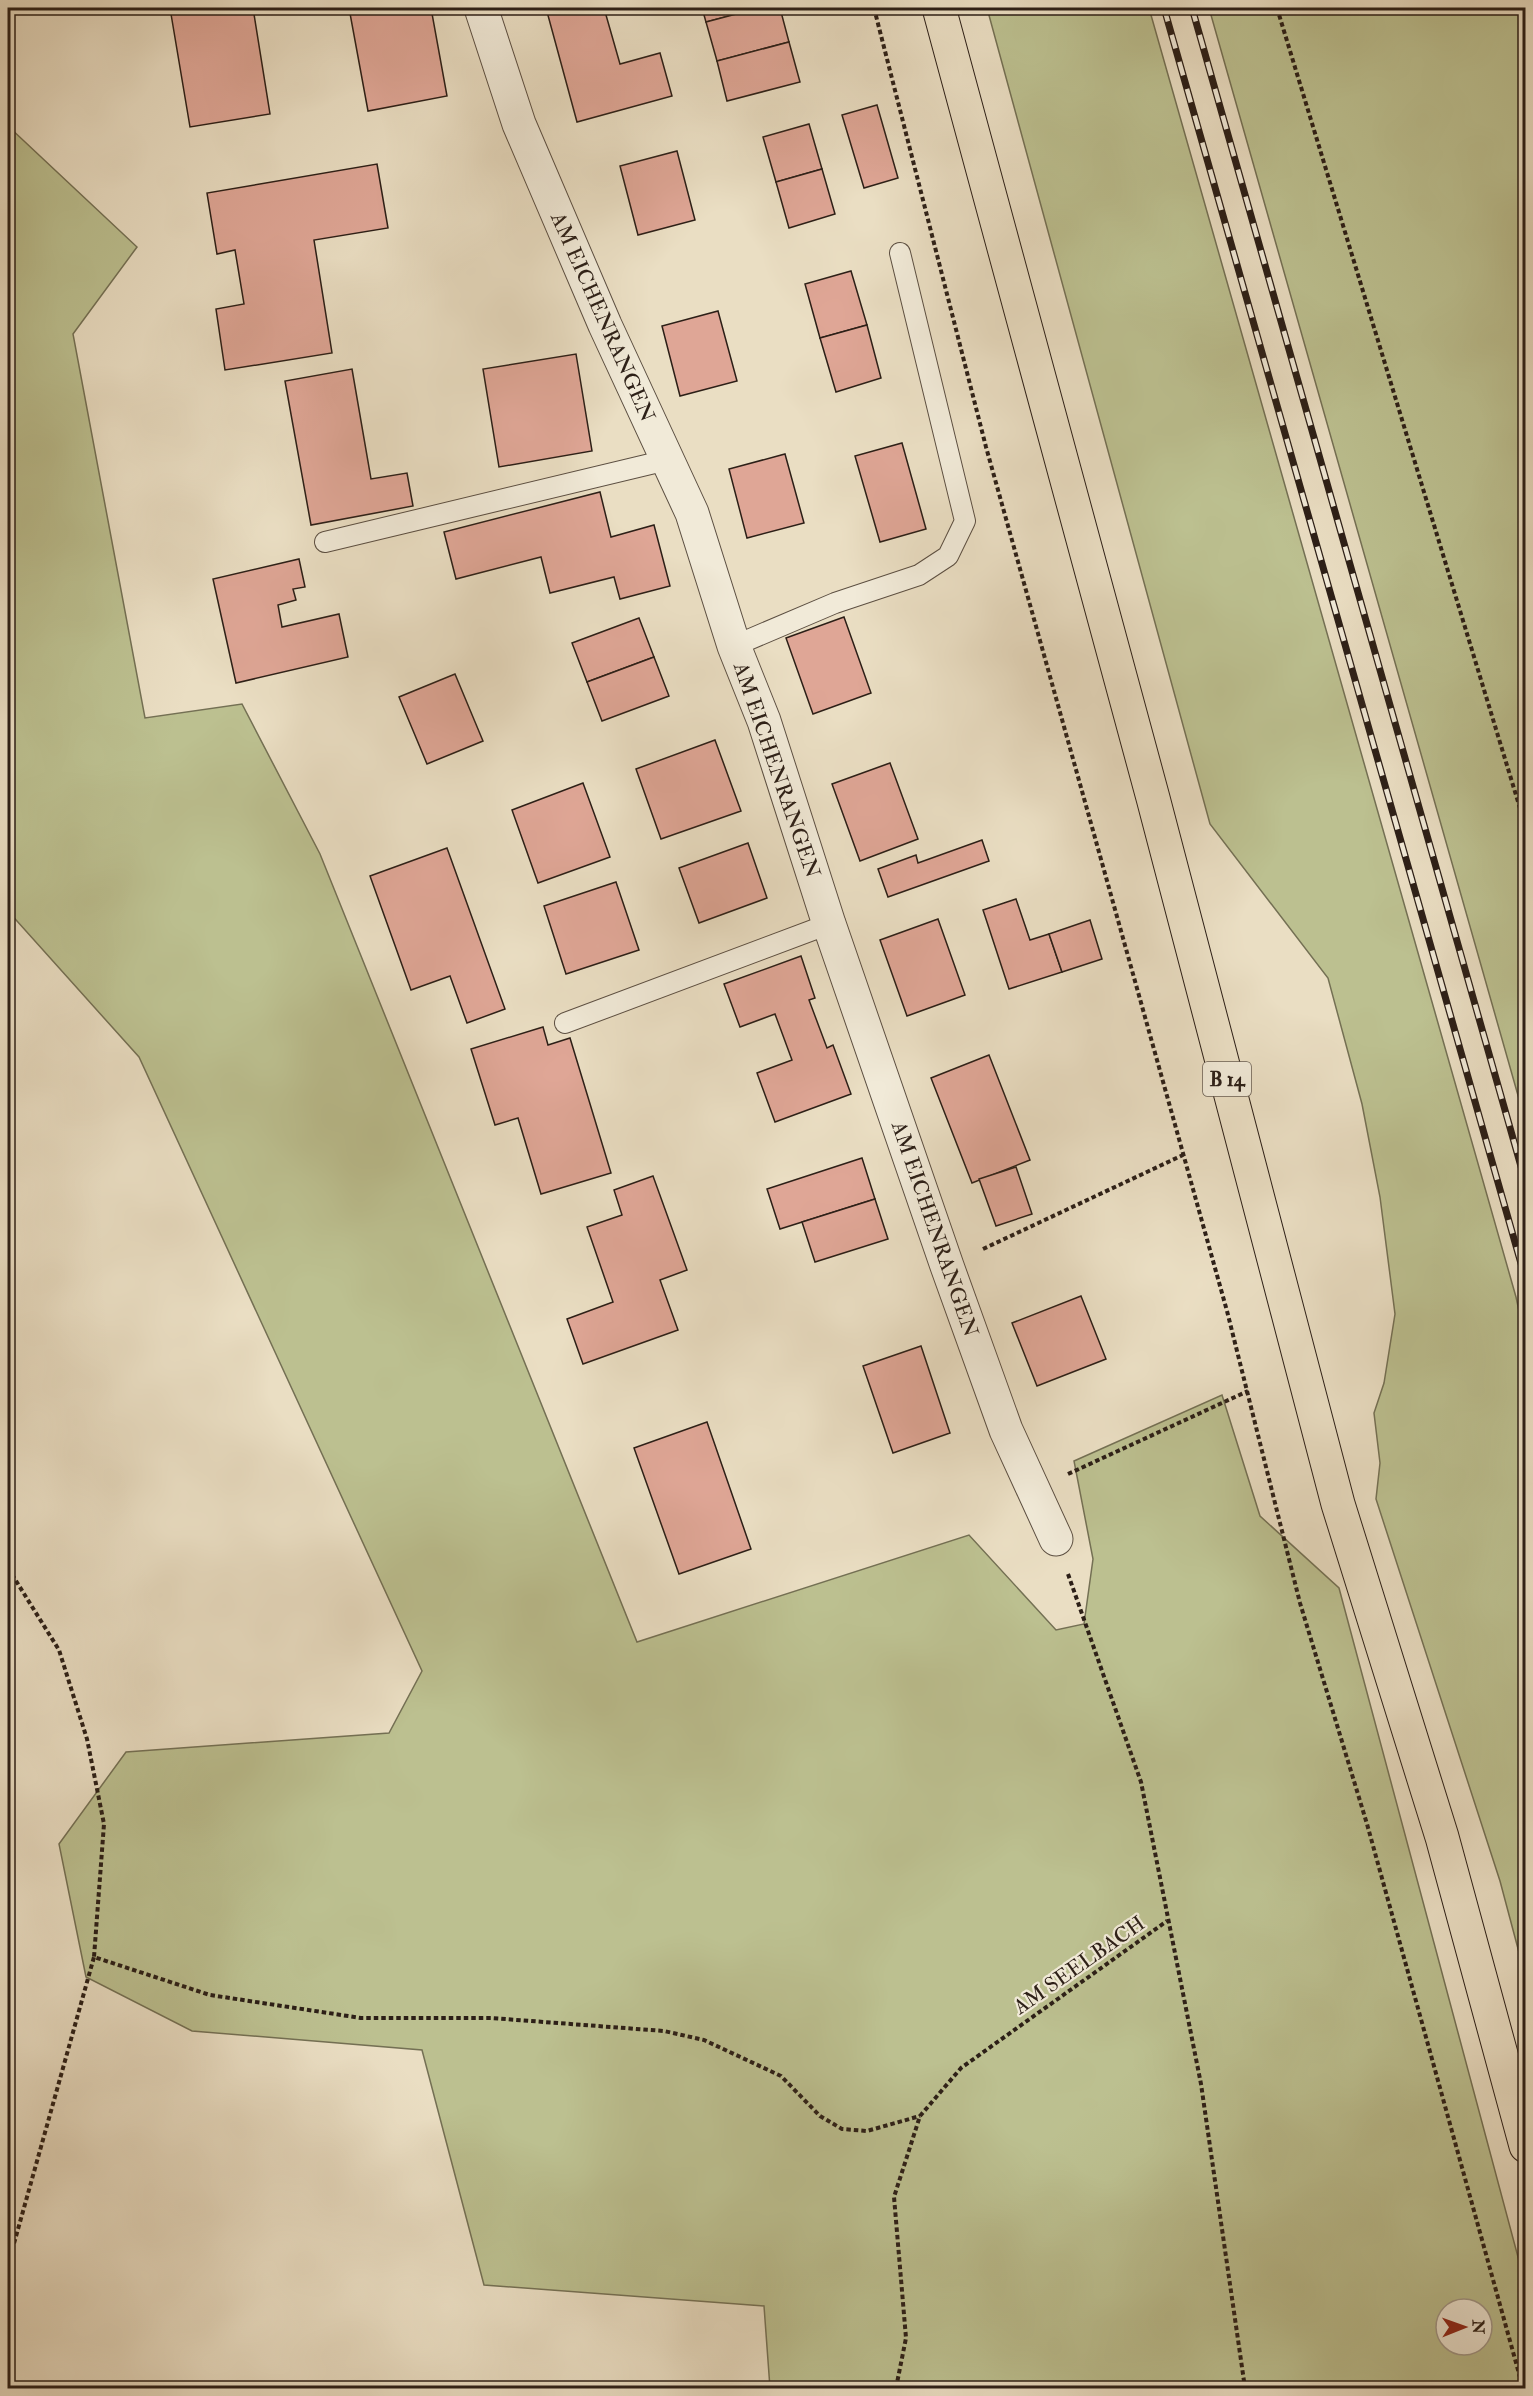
<svg xmlns="http://www.w3.org/2000/svg" width="1533" height="2396" viewBox="0 0 1533 2396" font-family="'IM FELL Double Pica',serif">
<style>
.green{fill:#bcc090;stroke:#747054;stroke-width:1.5;fill-rule:evenodd}
.building{fill:#dfa696;stroke:#2c1f17;stroke-width:1.5}
.lines{fill:none;stroke-linecap:round;stroke-linejoin:round}
.service-casing{stroke:#5c4f42;stroke-width:22}
.minor-casing{stroke:#5c4f42;stroke-width:35}
.primary-casing{stroke:#2c1f17;stroke-width:35}
.path{stroke:#2c1f17;stroke-width:4;stroke-dasharray:4.5 3;stroke-linecap:butt}
.service{stroke:#f1ead8;stroke-width:20}
.minor{stroke:#f1ead8;stroke-width:33}
.primary{stroke:#eadec3;stroke-width:33}
.rail-casing{stroke:#2c1f17;stroke-width:7}
.rail{stroke:#f1ead8;stroke-width:4.5;stroke-dasharray:14;stroke-linecap:butt}
.labels{text-anchor:middle;stroke-width:4.5;stroke-linejoin:round;paint-order:stroke}
.shield{fill:#f1ead8;stroke:#675c51;stroke-width:1.5}
.shield-label{font-size:20px;font-weight:bold;fill:#2c1f17}
.street-label{font-size:21px;fill:#2c1f17;stroke:#f1ead8}
</style>
<rect width="100%" height="100%" fill="#eadec3"/>
<filter id="stains"><feTurbulence type="fractalNoise" baseFrequency=".00333" numOctaves="4"/><feColorMatrix values="0 0 0 0 .2 0 0 0 0 .09 0 0 0 0 .02 0 0 0 .5 -.17"/></filter>
<radialGradient id="worn" r=".72"><stop offset=".6" stop-color="#630" stop-opacity="0"/><stop offset="1" stop-color="#630" stop-opacity=".3"/></radialGradient>
<!-- green -->
<g class="green">
<polygon points="987,8 1149,8 1516,1297 1526,1343 1525,1975 1500,1881 1376,1499 1380,1463 1374,1413 1384,1383 1395,1314 1380,1197 1362,1104 1328,978 1210,824"/>
<polygon points="1209,8 1525,8 1525,1120"/>
<path d="M 8,126 L 137,247 L 73,334 L 145,718 L 242,704 L 320,854 L 637,1642 L 969,1535 L 1056,1630 L 1084,1624 L 1093,1559 L 1074,1461 L 1222,1395 L 1260,1516 L 1339,1588 L 1525,2283 L 1525,2388 L 770,2388 L 764,2306 L 484,2285 L 422,2050 L 192,2031 L 86,1977 L 59,1844 L 126,1752 L 389,1733 L 422,1671 L 139,1057 L 8,911 ZM 1446,2309 L 1482,2309 L 1482,2345 L 1446,2345 Z"/>
</g>
<!-- building -->
<g class="building">
<polygon points="170,8 253,8 270,114 190,127"/>
<polygon points="349,8 431,8 447,96 368,111"/>
<polygon points="546,8 604,8 620,64 660,53 672,96 577,122"/>
<polygon points="702,8 759,8 706,22"/>
<polygon points="759,8 780,8 789,42 717,61 706,22"/>
<polygon points="789,42 800,82 727,101 717,61"/>
<polygon points="877,105 898,178 864,188 842,115"/>
<polygon points="809,124 822,169 776,182 763,137"/>
<polygon points="677,151 695,220 638,235 620,166"/>
<polygon points="377,164 388,228 314,240 332,353 225,370 216,309 244,304 235,250 217,254 207,193"/>
<polygon points="822,169 835,214 789,228 776,182"/>
<polygon points="851,271 867,325 820,338 805,284"/>
<polygon points="718,311 737,381 680,396 662,326"/>
<polygon points="867,325 881,378 836,392 820,338"/>
<polygon points="576,354 592,451 499,467 483,369"/>
<polygon points="352,369 371,479 407,473 413,506 311,525 285,381"/>
<polygon points="902,443 926,529 880,542 855,456"/>
<polygon points="785,454 804,523 747,538 729,469"/>
<polygon points="600,492 611,537 654,525 670,586 620,599 614,577 550,593 541,557 456,579 444,532"/>
<polygon points="299,559 305,587 293,589 296,600 278,605 282,627 339,614 348,657 236,683 213,579"/>
<polygon points="844,617 871,693 813,714 786,638"/>
<polygon points="639,618 654,657 587,682 572,643"/>
<polygon points="654,657 669,696 602,721 587,682"/>
<polygon points="455,674 483,741 427,764 399,697"/>
<polygon points="715,740 741,811 661,839 636,769"/>
<polygon points="890,763 918,839 860,861 832,784"/>
<polygon points="583,783 610,857 538,883 512,810"/>
<polygon points="982,840 989,861 888,897 878,869 916,855 918,863"/>
<polygon points="748,843 767,898 699,923 679,868"/>
<polygon points="447,848 505,1009 467,1023 450,976 411,990 370,876"/>
<polygon points="616,882 639,950 566,974 544,906"/>
<polygon points="1016,899 1030,940 1049,934 1062,972 1009,989 983,910"/>
<polygon points="938,919 965,995 907,1016 880,940"/>
<polygon points="1090,920 1102,959 1062,972 1049,934"/>
<polygon points="801,956 815,998 809,1000 827,1048 833,1045 851,1094 775,1122 757,1073 792,1060 775,1014 740,1027 724,984"/>
<polygon points="543,1027 548,1045 570,1038 611,1173 541,1194 518,1118 495,1125 471,1049"/>
<polygon points="989,1055 1030,1160 972,1183 931,1078"/>
<polygon points="862,1158 875,1199 780,1229 767,1189"/>
<polygon points="1016,1167 1032,1214 996,1226 979,1179"/>
<polygon points="653,1176 687,1270 660,1280 678,1330 583,1364 567,1319 613,1302 587,1227 622,1215 614,1190"/>
<polygon points="875,1199 888,1239 815,1262 802,1222"/>
<polygon points="1081,1296 1106,1359 1037,1386 1012,1323"/>
<polygon points="921,1346 950,1433 893,1453 863,1366"/>
<polygon points="707,1422 751,1549 679,1574 634,1448"/>
</g>
<g class="lines">
<defs>
<g id="service">
<polyline points="325,542 667,460"/>
<polyline points="734,646 835,603 919,575 948,556 965,521 900,253"/>
<polyline points="565,1023 829,924"/>
</g>
<polyline id="minor" points="481,8 519,124 605,325 692,513 734,646 764,721 829,924 947,1266 1006,1430 1056,1539"/>
<polyline id="primary" points="939,8 1153,798 1338,1504 1442,1837 1526,2146"/>
</defs>
<!-- service casing -->
<use href="#service" class="service-casing"/>
<!-- minor casing -->
<use href="#minor" class="minor-casing"/>
<!-- primary casing -->
<use href="#primary" class="primary-casing"/>
<!-- path -->
<g class="path">
<polyline points="874,8 986,447 1227,1311 1300,1603 1367,1824 1523,2388"/>
<polyline points="1277,8 1526,828"/>
<polyline points="983,1249 1183,1155"/>
<polyline points="1068,1474 1248,1391"/>
<polyline points="8,1568 59,1650 87,1739 104,1824 94,1957 210,1995 361,2018 491,2018 664,2031 704,2040 781,2076 820,2116 842,2129 867,2131 920,2116"/>
<polyline points="1068,1574 1141,1782 1201,2084 1245,2388"/>
<polyline points="8,2265 94,1957"/>
<polyline points="896,2388 906,2338 894,2197 920,2116 961,2068 1167,1921"/>
</g>
<!-- service -->
<use href="#service" class="service"/>
<!-- minor -->
<use href="#minor" class="minor"/>
<!-- primary -->
<use href="#primary" class="primary"/>
<defs>
<g id="rail">
<polyline points="1164,8 1526,1281"/>
<polyline points="1192,8 1526,1184"/>
</g>
</defs>
<!-- rail casing -->
<use href="#rail" class="rail-casing"/>
<!-- rail -->
<use href="#rail" class="rail"/>
</g>
<g class="labels">
<!-- shield labels -->
<rect class="shield" x="1203" y="1062" width="48" height="34" rx="4.5"/>
<g class="shield-label">
<text x="1227" y="1086">B 14</text>
</g>
<!-- street labels -->
<g class="street-label">
<text transform="translate(603 317) rotate(66)" y="7">AM EICHENRANGEN</text>
<text transform="translate(777 770) rotate(71)" y="7">AM EICHENRANGEN</text>
<text transform="translate(935 1229) rotate(71)" y="7">AM EICHENRANGEN</text>
<text transform="translate(1079 1965) rotate(-35)" y="7">AM SEELBACH</text>
</g>
</g>
<!-- margin -->
<rect width="1533" height="2396" fill="none" stroke="#eadec3" stroke-width="30"/>
<rect x="9" y="9" width="1515" height="2378" fill="none" stroke="#2c1f17" stroke-width="3"/>
<rect x="15" y="15" width="1503" height="2366" fill="none" stroke="#2c1f17" stroke-width="1.5"/>
<!-- north arrow -->
<g transform="translate(1464 2327) rotate(89)"><circle r="28" fill="#f1ead8" stroke="#a2998b" stroke-width="1.5"/>
<path d="M0-4.5L10 22L0 15L-10 22Z" fill="#8f2418"/>
<text y="-9" font-size="16" font-weight="bold" text-anchor="middle" fill="#2c1f17">N</text>
</g>
<rect width="100%" height="100%" filter="url(#stains)"/>
<rect width="100%" height="100%" fill="url(#worn)"/>
</svg>
